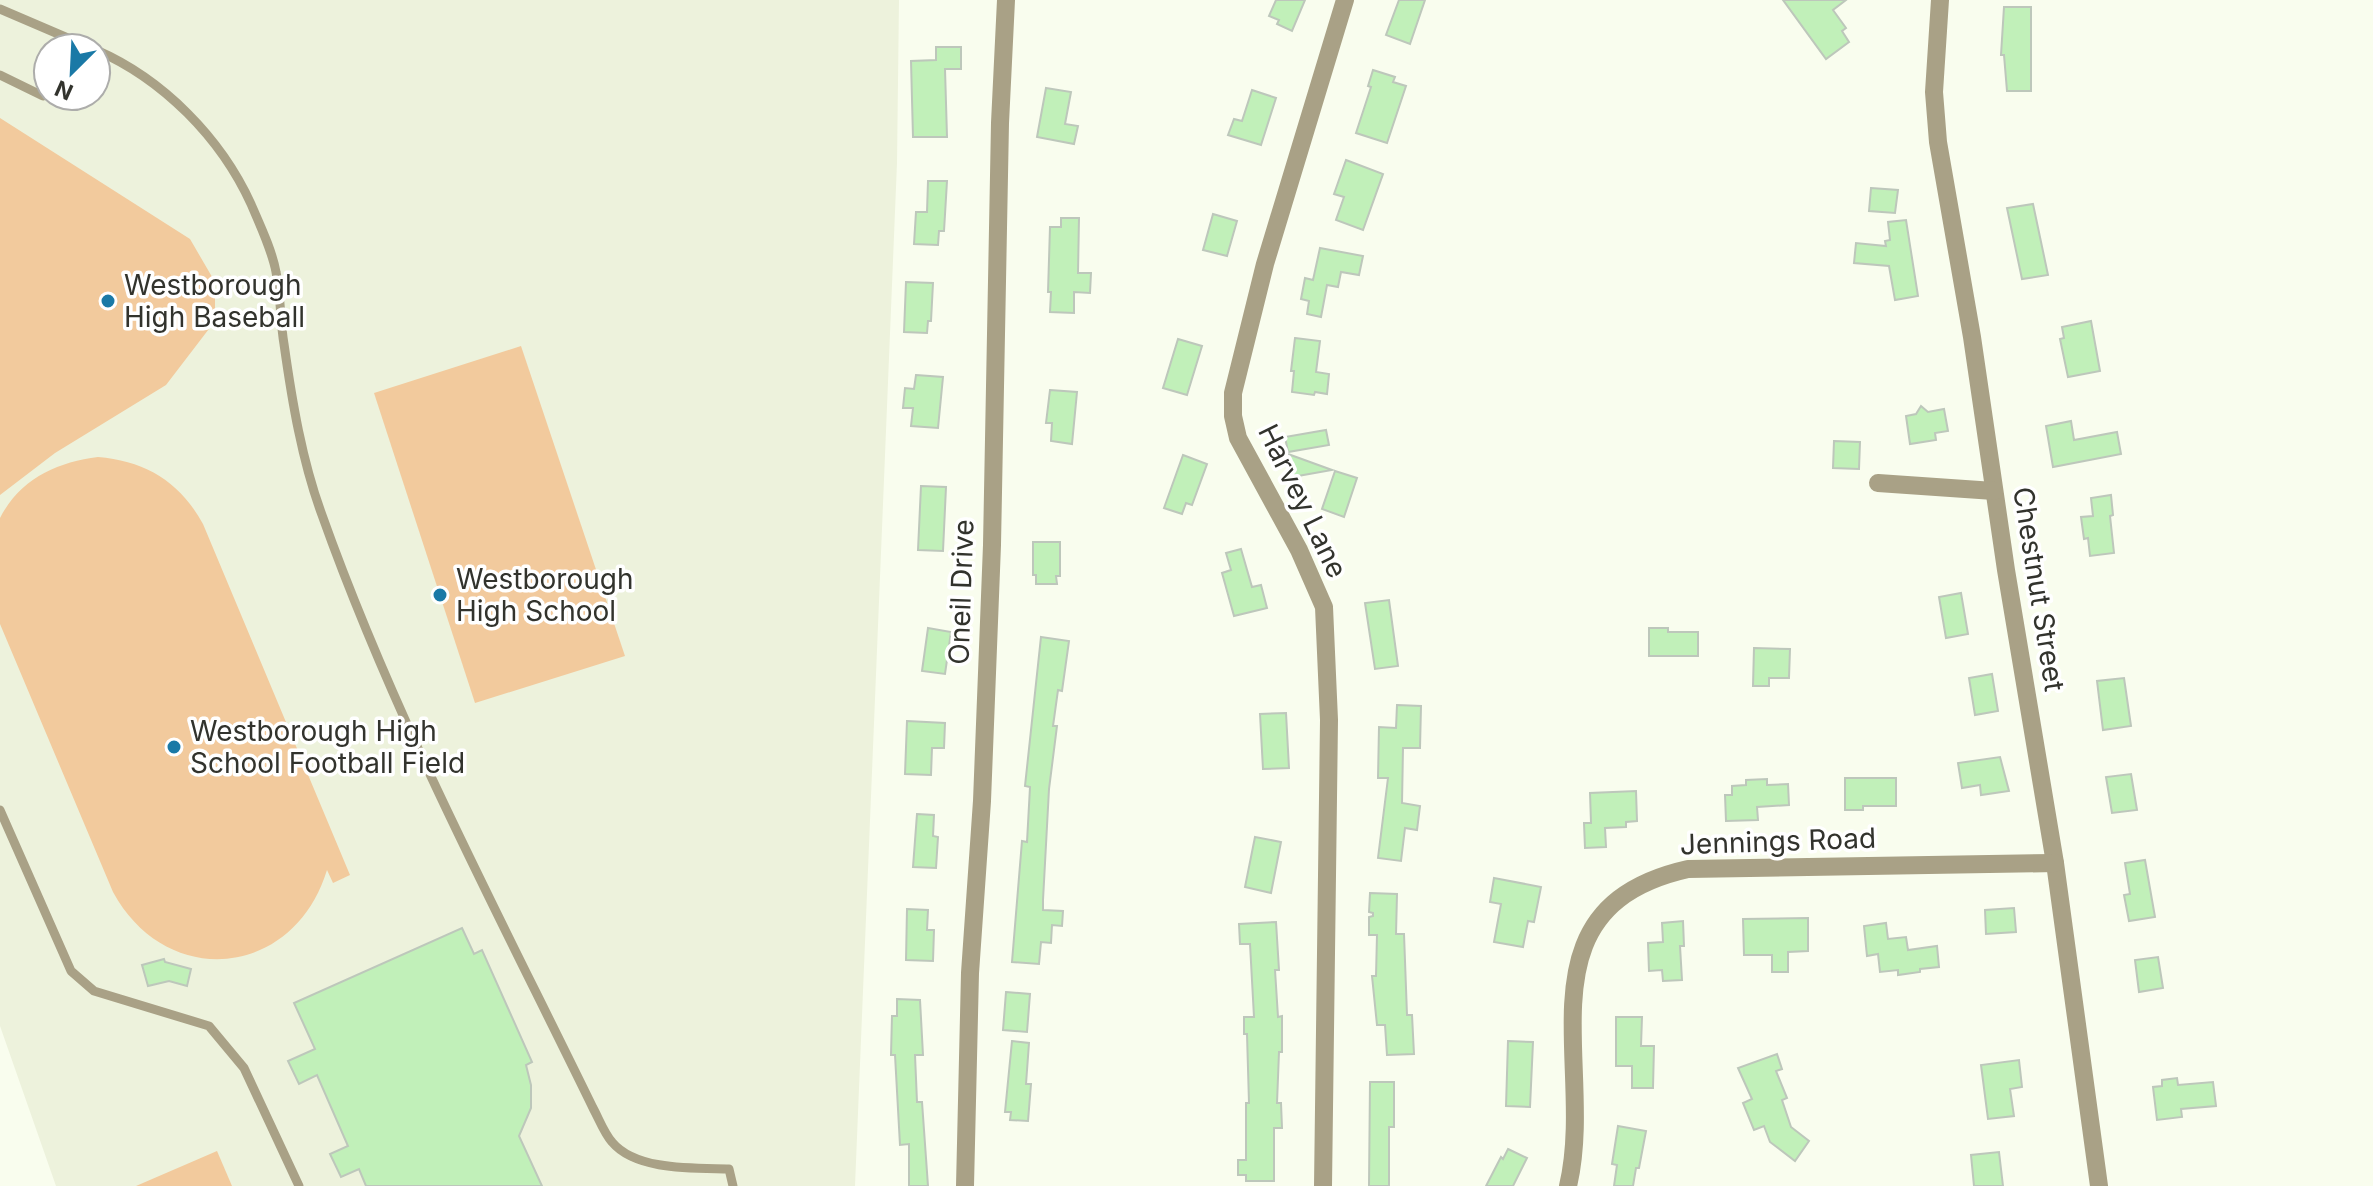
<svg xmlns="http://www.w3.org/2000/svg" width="2373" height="1186" viewBox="0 0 2373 1186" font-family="Inter,sans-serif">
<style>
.built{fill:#edf2dc;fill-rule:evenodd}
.green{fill:#f2ca9d}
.building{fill:#c1f0b9;stroke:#bdc7bb;stroke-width:2}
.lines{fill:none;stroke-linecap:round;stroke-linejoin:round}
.service{stroke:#a9a186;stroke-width:9}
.minor{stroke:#a9a186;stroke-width:18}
.poi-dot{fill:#1a79a6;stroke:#fff;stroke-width:3}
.labels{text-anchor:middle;stroke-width:7;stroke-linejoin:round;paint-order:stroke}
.poi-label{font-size:28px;fill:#32332d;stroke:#fff;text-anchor:start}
.street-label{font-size:28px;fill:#32332d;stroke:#fff}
</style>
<rect width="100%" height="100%" fill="#f9fdee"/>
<!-- built -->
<path class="built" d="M 0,0 L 899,0 L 897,163 L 855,1186 L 56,1186 L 0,1026 ZM 48,48 L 96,48 L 96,96 L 48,96 Z"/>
<!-- green -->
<g class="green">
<polygon points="0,118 190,239 215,282 215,321 166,385 55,453 0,495"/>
<polygon points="521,346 625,656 475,703 374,393"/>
<path d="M 98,457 C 146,461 180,482 203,524 L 350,875 L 333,883 L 327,870 C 294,978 167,991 113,892 L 0,624 L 0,518 C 20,479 57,462 98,457 Z"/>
<polygon points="217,1151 232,1186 136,1186"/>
</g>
<!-- building -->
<g class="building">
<polygon points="1276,0 1305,0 1292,31 1277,24 1279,20 1269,16"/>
<polygon points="1399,0 1425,0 1410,44 1386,35"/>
<polygon points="1783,0 1846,0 1833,10 1846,28 1842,31 1849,42 1826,59"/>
<polygon points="2004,7 2031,7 2031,91 2007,91 2004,55 2001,55"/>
<polygon points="936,47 961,47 961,69 945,69 947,137 913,137 911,61 936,60"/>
<polygon points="1373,70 1395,77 1393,82 1406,86 1387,143 1356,133 1371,87 1368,86"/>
<polygon points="1046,88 1071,92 1065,124 1078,126 1074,144 1037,137"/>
<polygon points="1252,90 1276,98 1261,145 1228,135 1234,119 1242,121"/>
<polygon points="1346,160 1383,174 1363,230 1336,220 1344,197 1334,194"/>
<polygon points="928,181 947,181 944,231 939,231 938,245 914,244 916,212 927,212"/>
<polygon points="1871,188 1898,190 1895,213 1869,211"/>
<polygon points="2033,204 2048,275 2022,279 2007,208"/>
<polygon points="1213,214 1237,221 1227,256 1203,250"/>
<polygon points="1061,218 1079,218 1078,273 1091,273 1090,293 1074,292 1074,313 1050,312 1051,292 1048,292 1050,227 1061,227"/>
<polygon points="1906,220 1918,296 1895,300 1889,266 1854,263 1856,243 1886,246 1885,241 1890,240 1888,222"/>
<polygon points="1320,248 1363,256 1359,275 1341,272 1338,287 1327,285 1321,317 1307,314 1309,301 1301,299 1305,278 1313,280"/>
<polygon points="906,282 933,283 931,321 928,321 927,333 904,332"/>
<polygon points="2091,321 2100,371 2068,377 2060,339 2064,338 2062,327"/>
<polygon points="1295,338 1320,341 1316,372 1329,374 1327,394 1315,392 1314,395 1292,392 1294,371 1291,371"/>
<polygon points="1178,339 1202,346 1187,395 1163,388"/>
<polygon points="916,375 943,377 938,428 911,426 913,408 903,408 905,388 914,389"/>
<polygon points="1050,390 1077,392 1072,444 1051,441 1052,423 1046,423"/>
<polygon points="1921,406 1928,412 1944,409 1948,431 1935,433 1936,440 1910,444 1906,416 1916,414"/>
<polygon points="2071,421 2074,440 2117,432 2121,454 2053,467 2046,426"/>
<polygon points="1326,430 1329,445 1288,452 1285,437"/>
<polygon points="1834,441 1860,442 1859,469 1833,468"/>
<polygon points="1288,454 1332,470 1292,477"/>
<polygon points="1183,455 1207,464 1192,505 1186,503 1182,514 1164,508"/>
<polygon points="1335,471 1357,478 1344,517 1322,509"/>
<polygon points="921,486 946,487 943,551 918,550"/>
<polygon points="2111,495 2113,515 2110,516 2114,553 2090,556 2088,538 2084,539 2081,517 2093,516 2091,498"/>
<polygon points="1033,542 1060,542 1060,576 1056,576 1057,584 1036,584 1036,575 1033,575"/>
<polygon points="1241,549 1252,587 1261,585 1267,608 1234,616 1222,573 1231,570 1226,553"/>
<polygon points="1961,593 1968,634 1946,638 1939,597"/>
<polygon points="1389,600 1398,666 1375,669 1365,603"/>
<polygon points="928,628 951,632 945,674 922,671"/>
<polygon points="1649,628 1668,628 1668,632 1698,632 1698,656 1649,656"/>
<polygon points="1041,637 1069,641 1062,691 1058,690 1053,726 1057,726 1049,789 1043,900 1043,910 1063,911 1062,926 1052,925 1051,943 1041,942 1039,964 1012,962 1022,841 1027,842 1030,787 1025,786"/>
<polygon points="1754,648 1790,649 1789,678 1769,678 1769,686 1753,686"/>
<polygon points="1992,674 1998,711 1975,715 1969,678"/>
<polygon points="2124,678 2131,726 2103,730 2097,681"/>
<polygon points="1397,705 1421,706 1420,748 1403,748 1402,803 1420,806 1417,830 1405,828 1401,861 1378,858 1388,778 1378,778 1379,727 1396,728"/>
<polygon points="1286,713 1289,768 1263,769 1260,714"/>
<polygon points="907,721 945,723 944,748 932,748 931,775 905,774"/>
<polygon points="2000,757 2009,791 1981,795 1980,785 1962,788 1958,763"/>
<polygon points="2131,774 2137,810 2112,813 2106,777"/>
<polygon points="1845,778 1896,778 1896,806 1863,806 1863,810 1845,810"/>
<polygon points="1767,779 1767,785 1788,784 1789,805 1757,807 1758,820 1726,821 1725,795 1732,795 1732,786 1746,785 1746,780"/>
<polygon points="1636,791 1637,821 1626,822 1626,827 1605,828 1606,847 1585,848 1584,823 1591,823 1590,793"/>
<polygon points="917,814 934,815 933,836 938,837 936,868 913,867"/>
<polygon points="1255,837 1281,842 1271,893 1245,887"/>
<polygon points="2145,860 2155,917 2129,921 2124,895 2130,894 2125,863"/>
<polygon points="1494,878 1541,887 1534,922 1528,921 1523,947 1494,942 1501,904 1490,902"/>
<polygon points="1370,893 1397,894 1396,934 1404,934 1407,1015 1412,1015 1414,1054 1387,1055 1385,1025 1377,1025 1372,976 1376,976 1377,935 1369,935 1369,917 1373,916 1373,913 1369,912"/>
<polygon points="2014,908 2016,932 1986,934 1985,910"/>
<polygon points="907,909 928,910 927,930 934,930 933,961 906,960"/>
<polygon points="1808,918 1808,951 1788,952 1788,972 1772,972 1772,955 1744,955 1743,919"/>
<polygon points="1683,921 1684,946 1680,946 1682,980 1663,981 1662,970 1649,971 1648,943 1663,942 1662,923"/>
<polygon points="1276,922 1279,970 1275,970 1278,1017 1282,1016 1282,1052 1279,1052 1277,1103 1281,1103 1282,1128 1274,1128 1274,1181 1246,1181 1246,1175 1238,1175 1238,1160 1246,1160 1246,1103 1249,1103 1247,1034 1244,1034 1244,1017 1254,1017 1250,944 1240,944 1239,924"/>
<polygon points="1886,923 1888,939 1906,937 1908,950 1937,946 1939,967 1920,969 1920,972 1898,975 1898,970 1880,972 1878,954 1867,956 1864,926"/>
<polygon points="462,928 474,954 482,950 532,1062 526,1065 531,1085 531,1108 519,1136 542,1186 366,1186 359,1169 341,1177 330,1154 348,1146 317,1075 299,1084 288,1061 315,1049 294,1003"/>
<polygon points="2158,957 2163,988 2139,992 2135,960"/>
<polygon points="164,959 165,962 191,969 187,986 169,981 148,986 142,965"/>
<polygon points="1006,992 1030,994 1027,1032 1003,1030"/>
<polygon points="897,999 920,1000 923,1055 915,1055 917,1102 922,1102 928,1186 909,1186 909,1144 900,1145 895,1055 891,1055 892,1016 897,1016"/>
<polygon points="1616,1017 1642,1017 1641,1046 1654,1046 1653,1088 1632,1088 1632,1066 1616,1066"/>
<polygon points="1012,1041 1029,1043 1026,1084 1031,1084 1028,1121 1010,1120 1011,1112 1005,1112"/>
<polygon points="1508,1041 1533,1042 1530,1107 1506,1106"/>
<polygon points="1777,1054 1782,1069 1776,1071 1787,1098 1782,1100 1791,1127 1809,1141 1795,1161 1770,1142 1764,1126 1754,1130 1743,1103 1752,1099 1738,1068"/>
<polygon points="2019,1060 2022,1087 2010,1089 2014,1116 1988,1119 1981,1065"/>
<polygon points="2177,1078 2178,1085 2213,1082 2216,1106 2181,1109 2182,1117 2157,1120 2153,1087 2162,1086 2162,1080"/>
<polygon points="1370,1082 1394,1082 1394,1127 1389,1127 1389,1186 1369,1186"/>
<polygon points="1618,1126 1646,1131 1639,1168 1636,1168 1633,1186 1614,1186 1617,1165 1612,1164"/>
<polygon points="1508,1149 1527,1158 1513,1186 1486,1186 1501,1157 1503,1159"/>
<polygon points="1999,1152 2003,1186 1974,1186 1971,1155"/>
</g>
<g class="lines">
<!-- service -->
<g class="service">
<polyline points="0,9 91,48"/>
<path d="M 96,50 C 163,79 221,138 251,204 C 260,225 272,250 276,272 C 281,296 280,321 284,344 C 292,401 302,461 322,515 C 395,720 498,913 593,1108 C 599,1119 604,1133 612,1142 C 636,1171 695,1168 729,1169 L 733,1186"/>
<polyline points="0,75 43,96"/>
<polyline points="0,810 71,971 94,991 209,1026 244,1068 299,1186"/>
</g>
<!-- minor -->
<g class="minor">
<polyline points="1940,0 1934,92 1938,142 1972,337 2006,570 2055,863 2099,1186"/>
<polyline points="1878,483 1994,491"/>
<polyline points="965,1186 970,973 982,801 992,545 1000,123 1006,0"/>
<polyline points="1323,1186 1329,720 1324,607 1299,550 1238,438 1233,416 1233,393 1265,264 1345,0"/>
<path d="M 1568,1186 C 1597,1064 1514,908 1688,869 L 2055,863"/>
</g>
</g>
<!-- markers -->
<g class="poi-dot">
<circle cx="108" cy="301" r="8"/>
<circle cx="440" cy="595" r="8"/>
<circle cx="174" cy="747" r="8"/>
</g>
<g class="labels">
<!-- poi labels -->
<g class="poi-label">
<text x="124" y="295">Westborough<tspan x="124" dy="32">High Baseball</tspan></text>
<text x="456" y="589">Westborough<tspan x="456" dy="32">High School</tspan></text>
<text x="190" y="741">Westborough High<tspan x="190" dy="32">School Football Field</tspan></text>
</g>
<!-- street labels -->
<g class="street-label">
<text transform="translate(1303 501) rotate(64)" y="10">Harvey Lane</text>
<text transform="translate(2039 589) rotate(81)" y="10">Chestnut Street</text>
<text transform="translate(961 592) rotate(-88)" y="10">Oneil Drive</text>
<text transform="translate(1778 841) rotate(-2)" y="10">Jennings Road</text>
</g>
</g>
<!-- north arrow -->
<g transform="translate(72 72) rotate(204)"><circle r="38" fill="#ffffff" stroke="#adadab" stroke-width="2"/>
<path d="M0-6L14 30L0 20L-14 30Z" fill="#1a79a6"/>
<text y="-12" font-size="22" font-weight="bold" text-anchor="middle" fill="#32332d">N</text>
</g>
</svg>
